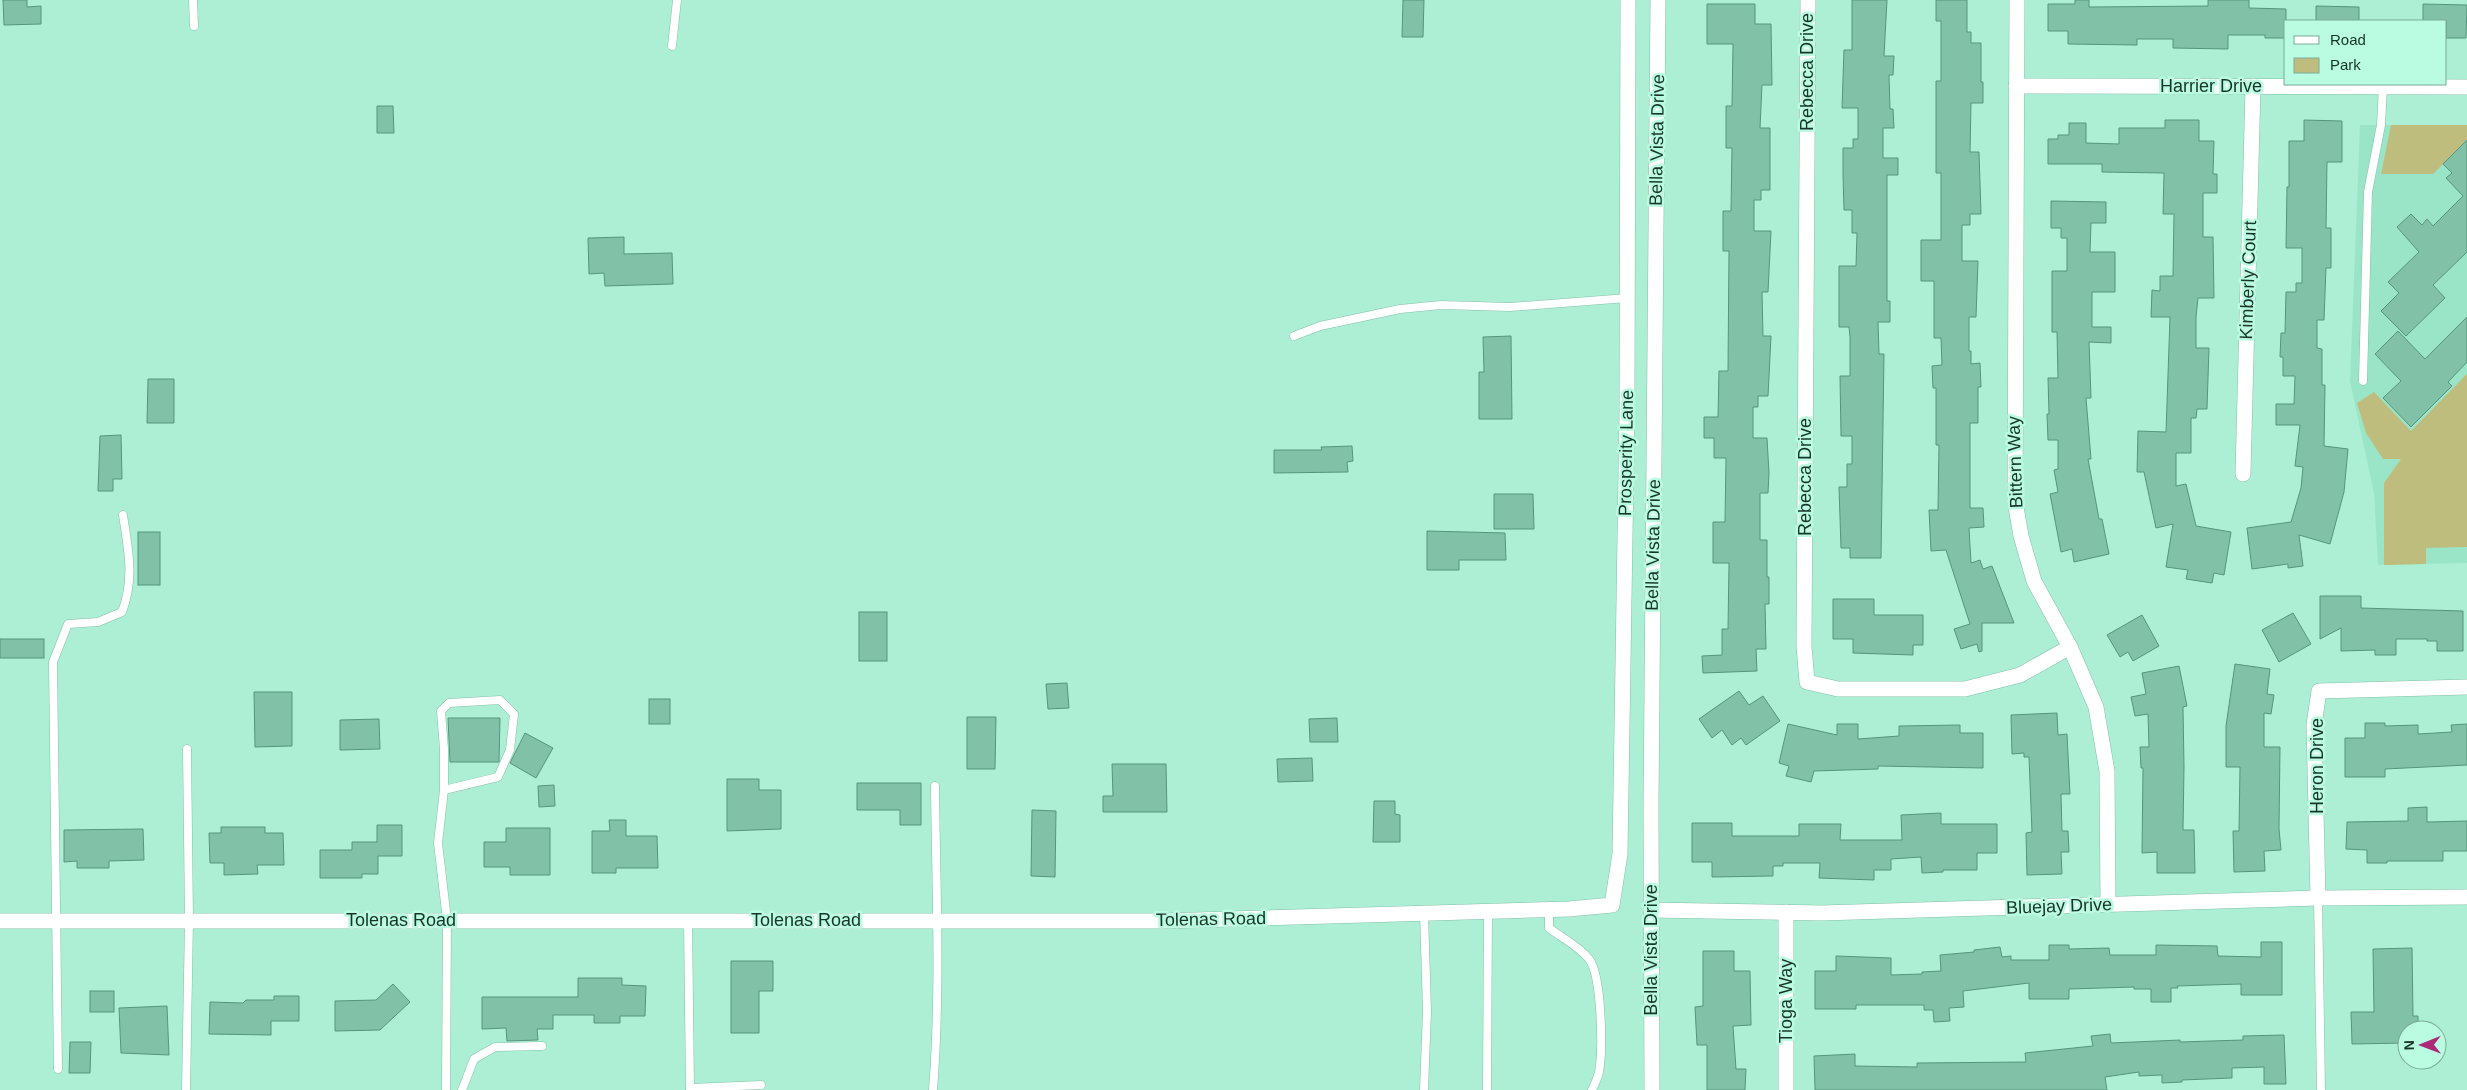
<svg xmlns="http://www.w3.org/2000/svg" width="2467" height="1090" viewBox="0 0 2467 1090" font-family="Arial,sans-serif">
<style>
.built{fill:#9ae5c8}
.green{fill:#bebd7d}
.building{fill:#80c1a7;stroke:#55957d}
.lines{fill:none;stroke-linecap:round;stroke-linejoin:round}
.lane-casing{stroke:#80c1a7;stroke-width:9}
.street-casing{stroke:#80c1a7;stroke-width:16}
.lane{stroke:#fff;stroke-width:8}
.street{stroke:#fff;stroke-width:15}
.labels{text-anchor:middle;stroke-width:5;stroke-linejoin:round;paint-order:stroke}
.street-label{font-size:18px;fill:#19342a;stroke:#bafce1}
</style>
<rect width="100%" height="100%" fill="#adefd4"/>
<!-- built -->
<polygon class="built" points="2360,125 2467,125 2467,563 2378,565 2374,493 2350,381"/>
<!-- green -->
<g class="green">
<polygon points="2391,125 2467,125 2467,140 2433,174 2381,174"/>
<polygon points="2467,374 2467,547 2426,548 2426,564 2384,565 2384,483 2401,459 2383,459 2366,433 2357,403 2374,392 2411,431"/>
</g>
<!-- building -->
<g class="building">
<polygon points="3,0 27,0 27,7 41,6 41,24 4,25"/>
<polygon points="1403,0 1424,0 1423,37 1402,37"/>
<polygon points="1852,0 1887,0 1884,56 1894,56 1893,75 1889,75 1890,109 1893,109 1894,128 1883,128 1883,158 1898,158 1898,175 1887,175 1887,301 1890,301 1890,322 1878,322 1879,354 1884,354 1881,558 1850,558 1850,548 1841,548 1839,487 1847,487 1847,464 1852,464 1852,436 1841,436 1840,376 1850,376 1850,337 1849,327 1839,327 1839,266 1856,266 1857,233 1852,233 1852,210 1844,210 1843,174 1843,148 1853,148 1853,139 1858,139 1858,108 1842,108 1844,50 1852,50"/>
<polygon points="1936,0 1967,0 1967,32 1971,32 1971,43 1981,43 1981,82 1983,82 1983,103 1971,103 1970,152 1979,152 1981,214 1970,214 1970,225 1962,225 1962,261 1978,261 1976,317 1969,317 1969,351 1971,351 1971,364 1980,363 1981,387 1978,387 1978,423 1970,423 1970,508 1983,508 1984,527 1969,528 1971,563 1980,560 1983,569 1992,566 2014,623 1982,623 1982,651 1979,652 1977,644 1961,649 1954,629 1970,624 1946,550 1931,551 1929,510 1938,510 1939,445 1936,445 1936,388 1933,388 1932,366 1942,365 1941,338 1934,338 1934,281 1921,281 1921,240 1941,240 1941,173 1936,173 1936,81 1941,81 1941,21 1936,21"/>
<polygon points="2075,0 2089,0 2089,7 2208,6 2208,0 2249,0 2249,8 2286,9 2286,38 2265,38 2265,35 2228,35 2228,49 2173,48 2173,39 2137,39 2137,45 2068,44 2068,31 2048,31 2048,4 2075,4"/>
<polygon points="1707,4 1755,4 1755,24 1771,24 1772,85 1762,85 1760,128 1770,128 1770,190 1761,190 1761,200 1754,200 1754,231 1771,231 1768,292 1762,292 1763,336 1771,336 1768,396 1758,396 1758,407 1753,407 1753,438 1767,438 1769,473 1768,493 1760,493 1760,540 1767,540 1767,577 1769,577 1769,604 1765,604 1766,649 1756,649 1757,671 1703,673 1702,656 1722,655 1722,629 1728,629 1729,563 1713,563 1713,522 1725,522 1726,458 1714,458 1714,438 1704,438 1704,417 1718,417 1719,371 1728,371 1729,251 1723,251 1723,211 1731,211 1732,148 1726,148 1726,106 1732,106 1733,44 1707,44"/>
<polygon points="2423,4 2467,5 2466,38 2446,38 2446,21 2423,21"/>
<polygon points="2316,6 2359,7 2359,21 2316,21"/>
<polygon points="377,106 393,106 394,133 377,133"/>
<polygon points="2165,120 2199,120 2199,141 2214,141 2213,174 2217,174 2217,193 2203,193 2203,237 2213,237 2214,298 2198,298 2196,317 2196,348 2209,348 2207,409 2197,409 2196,418 2191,418 2191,453 2176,453 2176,486 2186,484 2196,526 2231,532 2224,575 2214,573 2212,583 2186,579 2188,570 2166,567 2173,524 2156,528 2144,472 2137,472 2138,431 2166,432 2170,317 2151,317 2152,290 2160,291 2160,276 2173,276 2174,214 2163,214 2164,173 2102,172 2102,164 2048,164 2048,139 2058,139 2058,135 2069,135 2069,123 2086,123 2086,143 2119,144 2119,128 2165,128"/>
<polygon points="2304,120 2342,121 2342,162 2327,162 2326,228 2331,228 2331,268 2326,268 2324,320 2317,320 2317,348 2322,349 2322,385 2325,385 2324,446 2348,449 2344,492 2330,544 2299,535 2303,566 2288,568 2288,564 2252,569 2247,528 2291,522 2301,488 2303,467 2295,466 2300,425 2276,425 2276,404 2294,404 2295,376 2283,376 2283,357 2280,357 2281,333 2285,333 2286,292 2296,292 2296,283 2302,283 2302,248 2286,248 2287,187 2289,187 2289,141 2304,141"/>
<polygon points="2467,140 2467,252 2433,285 2445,298 2406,336 2381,311 2399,293 2388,282 2419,252 2397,227 2411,214 2422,225 2427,219 2433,226 2463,196 2446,178 2452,173 2443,164"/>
<polygon points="2051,201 2106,202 2106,223 2091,223 2090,252 2115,252 2115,292 2092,292 2092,327 2111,327 2111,343 2089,342 2091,398 2086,398 2091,459 2088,459 2099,519 2102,519 2109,554 2074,562 2072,549 2061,552 2050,494 2058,492 2054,470 2058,469 2058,440 2048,440 2047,414 2049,414 2048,378 2058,378 2057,332 2052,332 2052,271 2067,271 2067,238 2061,238 2061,228 2051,228"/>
<polygon points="624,237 624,254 672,253 673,284 605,286 604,273 589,274 588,238"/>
<polygon points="2467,317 2467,362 2448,382 2452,386 2411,427 2383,398 2401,381 2375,354 2398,331 2425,359"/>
<polygon points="1511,336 1512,419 1479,419 1479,372 1484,372 1483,337"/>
<polygon points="148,379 174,379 174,423 147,423"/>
<polygon points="121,435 122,479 113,479 113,491 98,491 100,436"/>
<polygon points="1352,446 1353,461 1347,462 1348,472 1274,473 1274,450 1322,450 1321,447"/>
<polygon points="1494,494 1533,494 1534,529 1494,529"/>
<polygon points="1427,531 1505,533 1506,560 1459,560 1459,570 1427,570"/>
<rect x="138" y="532" width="22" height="53"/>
<polygon points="2320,596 2361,596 2361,608 2463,611 2463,651 2437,651 2437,641 2427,641 2427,639 2396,639 2396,655 2375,655 2375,650 2341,651 2341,628 2320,639"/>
<polygon points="1833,599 1874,599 1874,615 1923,615 1923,645 1913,645 1913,655 1853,653 1853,639 1833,639"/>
<rect x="859" y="612" width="28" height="49"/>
<polygon points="2293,613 2311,644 2279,662 2262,630"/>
<polygon points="2142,615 2159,646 2133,661 2128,652 2120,657 2107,635"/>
<rect x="0" y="639" width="44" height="19"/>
<polygon points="2235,664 2270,669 2267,694 2274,695 2271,714 2264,713 2264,747 2280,747 2279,829 2281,850 2264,851 2265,871 2234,872 2233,831 2239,831 2240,767 2226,767 2226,726"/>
<polygon points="2179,666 2187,706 2183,707 2184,766 2183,830 2194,830 2195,873 2157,873 2157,852 2142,853 2143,768 2141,768 2140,747 2149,747 2148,714 2135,716 2131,697 2146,694 2142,673"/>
<polygon points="1067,683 1069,708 1048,709 1046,684"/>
<polygon points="1739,691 1749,705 1763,696 1780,721 1746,745 1741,738 1732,745 1722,730 1712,738 1699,719"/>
<polygon points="254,692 292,692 292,746 255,747"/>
<rect x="649" y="699" width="21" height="25"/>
<polygon points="2057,713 2058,735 2067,734 2070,794 2061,794 2062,831 2068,831 2069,852 2061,852 2062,874 2027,875 2026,833 2032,832 2029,757 2024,757 2024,753 2012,754 2011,715"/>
<polygon points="967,717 996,717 995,769 967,769"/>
<polygon points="448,718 500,718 499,762 450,762"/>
<polygon points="1337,718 1338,742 1310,742 1309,719"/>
<polygon points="379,719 380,749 340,750 340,720"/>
<polygon points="2365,723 2385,723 2385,726 2418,725 2418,734 2452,732 2451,725 2467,724 2467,765 2385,769 2385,777 2345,777 2345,738 2365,738"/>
<polygon points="1788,724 1837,735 1837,724 1858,724 1858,739 1899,736 1899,726 1960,725 1960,733 1983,733 1983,768 1878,766 1878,769 1814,771 1811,782 1786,776 1789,766 1779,763"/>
<polygon points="525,733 553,748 536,778 510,763"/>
<polygon points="1312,758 1313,781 1278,782 1277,759"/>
<polygon points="1112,764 1166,764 1167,812 1103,812 1103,796 1113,796"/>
<polygon points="727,779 759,779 759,790 781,790 781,829 727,831"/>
<polygon points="857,783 921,783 921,825 900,825 900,810 857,810"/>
<polygon points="554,785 555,806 539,807 538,786"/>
<polygon points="1374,801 1395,801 1395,814 1400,815 1400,842 1373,842"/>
<polygon points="2427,807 2427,822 2467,821 2467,851 2443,851 2443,861 2387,861 2387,863 2367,863 2367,850 2346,849 2347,822 2408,821 2408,808"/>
<polygon points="1032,810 1056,811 1055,877 1031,876"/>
<polygon points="1941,813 1941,824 1997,824 1997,853 1977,853 1977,870 1943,870 1943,872 1922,873 1921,857 1891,859 1891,870 1874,870 1874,880 1819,878 1820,863 1783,863 1783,866 1773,866 1773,876 1712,877 1712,862 1692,862 1692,823 1732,823 1732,836 1799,836 1799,824 1841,824 1840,840 1902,840 1901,815"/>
<polygon points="609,820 626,820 626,836 657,836 658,868 616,868 616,873 592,873 592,831 610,831"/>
<polygon points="377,825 402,825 402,856 378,856 378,874 362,874 362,878 320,878 320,850 352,850 352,842 377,842"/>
<polygon points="221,827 265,827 265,833 283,833 284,865 257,865 258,874 224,875 224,863 210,863 209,833 221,833"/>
<polygon points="506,828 550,828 550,875 510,875 510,867 484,867 484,842 506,842"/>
<polygon points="143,829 144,860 109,861 109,868 77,868 77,861 64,862 64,830"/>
<polygon points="2261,942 2282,942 2282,995 2241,995 2241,984 2177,986 2178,988 2171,988 2171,1002 2151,1002 2151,989 2134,989 2134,987 2069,989 2069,999 2029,999 2029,983 1963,991 1964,1007 1949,1008 1950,1021 1934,1022 1933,1010 1924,1010 1924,1005 1856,1005 1856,1009 1815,1009 1815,971 1836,971 1836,956 1891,958 1891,975 1922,974 1922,972 1941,971 1940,955 1974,952 1974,950 2000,947 2002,957 2011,956 2011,960 2049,960 2049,945 2069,945 2069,949 2109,948 2110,955 2156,955 2156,945 2217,946 2218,956 2261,957"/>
<polygon points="2412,948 2413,1016 2418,1016 2418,1030 2407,1030 2407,1043 2352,1044 2351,1012 2374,1012 2373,949"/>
<polygon points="1703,951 1734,951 1734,971 1750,971 1751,1025 1733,1026 1736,1069 1746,1069 1745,1090 1707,1090 1707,1045 1697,1045 1695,1007 1703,1006"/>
<polygon points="731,961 773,961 773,991 759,991 759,1033 731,1033"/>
<polygon points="578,978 622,978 622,985 646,986 645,1016 620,1016 620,1023 594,1023 594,1015 553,1015 553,1029 537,1029 538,1040 507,1041 506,1028 482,1029 482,997 578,997"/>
<polygon points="393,984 410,1002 380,1030 335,1031 335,1001 376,1000"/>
<rect x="90" y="991" width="24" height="21"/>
<polygon points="274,996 299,996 299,1021 271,1021 271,1035 209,1034 210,1002 243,1003 246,1000 274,1000"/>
<polygon points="167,1006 169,1055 121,1053 119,1008"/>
<polygon points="2110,1034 2111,1043 2180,1040 2180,1042 2243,1040 2243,1036 2284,1035 2286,1084 2264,1084 2264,1067 2232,1068 2232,1078 2182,1080 2182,1082 2162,1083 2162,1075 2139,1076 2139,1072 2105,1077 2107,1090 1815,1090 1814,1056 1855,1054 1855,1066 1917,1067 1917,1063 2026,1062 2025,1053 2093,1046 2091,1036"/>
<polygon points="70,1042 91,1042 90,1073 69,1073"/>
</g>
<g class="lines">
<defs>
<g id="lane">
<polyline points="193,0 194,26"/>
<polyline points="672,46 677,0"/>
<polyline points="1294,336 1320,326 1400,309 1441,305 1510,307 1627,298"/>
<polyline points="2363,381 2368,192 2381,125 2383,87"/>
<polyline points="444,790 498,777 510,750 514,714 500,700 449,703 441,711 444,749 444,790 438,843 447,920 446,1090"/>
<polyline points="2318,898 2321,1090"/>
<path d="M 1549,910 L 1549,928 C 1562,938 1579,946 1589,959 C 1602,976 1603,1050 1599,1072 C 1598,1078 1594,1085 1592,1090"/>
<polyline points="1424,913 1427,1011 1424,1090"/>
<polyline points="688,920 690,1090"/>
<path d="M 58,1069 L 53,662 L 68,624 L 98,622 L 122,612 C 135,578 128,549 123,515"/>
<polyline points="690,1088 761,1085"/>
<polyline points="186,1090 189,920 187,749"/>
<polyline points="462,1090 474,1059 495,1047 542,1046"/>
<path d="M 933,1090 C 941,989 936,887 935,786"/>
<polyline points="1487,1090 1488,911"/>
</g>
<g id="street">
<polyline points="1808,0 1804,646 1807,682 1838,689 1965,689 2020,675 2070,647"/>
<polyline points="2017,0 2015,501 2021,536 2034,581 2070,647 2096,707 2107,771 2108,905"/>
<polyline points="2016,86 2467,87"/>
<polyline points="2243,474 2253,86"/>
<polyline points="2318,898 2314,725 2319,691 2467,687"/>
<polyline points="1651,910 1822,913 2318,898 2467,897"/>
<polyline points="0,921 1162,921 1569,909 1612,905 1620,854 1627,409 1628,0"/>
<polyline points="1652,1090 1651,806 1658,0"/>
<polyline points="1786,1090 1786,912"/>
</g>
</defs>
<!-- lane casing -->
<use href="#lane" class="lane-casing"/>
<!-- street casing -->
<use href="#street" class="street-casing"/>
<!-- lane -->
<use href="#lane" class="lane"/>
<!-- street -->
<use href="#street" class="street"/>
</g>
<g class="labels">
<!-- street labels -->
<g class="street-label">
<text transform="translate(1807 72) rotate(-90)" y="6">Rebecca Drive</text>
<text x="2211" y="92">Harrier Drive</text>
<text transform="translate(1657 140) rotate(-89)" y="6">Bella Vista Drive</text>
<text transform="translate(2248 280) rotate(-88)" y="6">Kimberly Court</text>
<text transform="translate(1626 453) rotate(-89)" y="6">Prosperity Lane</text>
<text transform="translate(2015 462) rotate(-92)" y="6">Bittern Way</text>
<text transform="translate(1805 477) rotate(-90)" y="6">Rebecca Drive</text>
<text transform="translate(1653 545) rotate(-89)" y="6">Bella Vista Drive</text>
<text transform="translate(2317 766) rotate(-90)" y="6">Heron Drive</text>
<text transform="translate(2059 906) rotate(-2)" y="6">Bluejay Drive</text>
<text transform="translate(1211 919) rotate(-1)" y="6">Tolenas Road</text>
<text x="401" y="926">Tolenas Road</text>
<text x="806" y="926">Tolenas Road</text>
<text transform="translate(1651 950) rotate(-90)" y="6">Bella Vista Drive</text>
<text transform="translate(1786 1001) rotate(-90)" y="6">Tioga Way</text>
</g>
</g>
<!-- legend -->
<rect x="2284" y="20" width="162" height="65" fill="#bafce1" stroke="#7aac98"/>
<rect x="2294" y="36" width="25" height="8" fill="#ffffff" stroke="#7aac98"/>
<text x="2330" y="45" font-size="15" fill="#19342a">Road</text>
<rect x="2294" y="58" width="25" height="15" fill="#bebd7d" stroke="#7aac98"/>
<text x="2330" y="70" font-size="15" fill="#19342a">Park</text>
<!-- north arrow -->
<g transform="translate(2422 1045) rotate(269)"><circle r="24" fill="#bafce1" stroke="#7aac98"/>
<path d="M0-4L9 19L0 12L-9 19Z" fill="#aa2a79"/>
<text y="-8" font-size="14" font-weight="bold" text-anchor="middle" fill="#19342a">N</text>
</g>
</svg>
